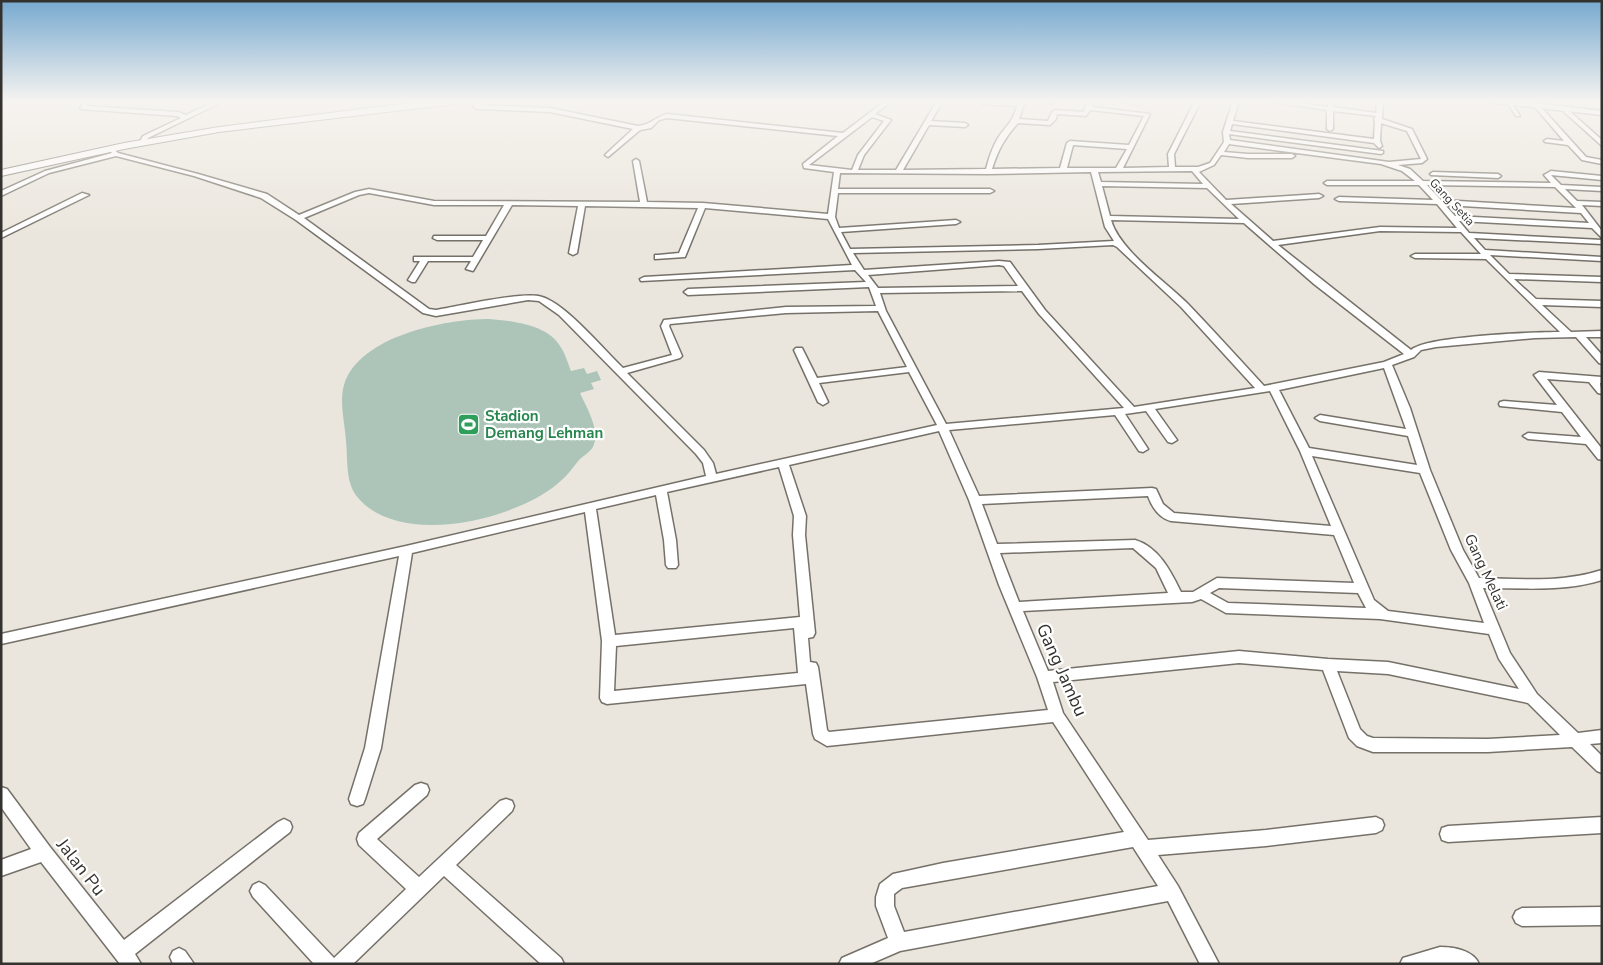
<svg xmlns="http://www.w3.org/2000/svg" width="1603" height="965" viewBox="0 0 1603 965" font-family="'Nunito Sans',sans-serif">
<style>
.green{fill:#acc5b8}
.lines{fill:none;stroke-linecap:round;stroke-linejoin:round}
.street-casing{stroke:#757169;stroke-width:3}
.secondary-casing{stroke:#757169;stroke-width:3}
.primary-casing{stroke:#757169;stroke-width:2}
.street{fill:#fff;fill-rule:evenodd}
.secondary{fill:#fff;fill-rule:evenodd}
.primary{fill:#fff;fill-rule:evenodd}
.labels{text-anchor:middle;stroke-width:4.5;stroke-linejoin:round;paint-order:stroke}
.far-street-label{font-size:12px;fill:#34322e;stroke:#fff}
.leisure-label{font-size:15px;font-weight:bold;fill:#27864d;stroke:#fff;text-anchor:start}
.street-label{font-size:15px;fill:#34322e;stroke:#fff}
.near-street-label{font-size:18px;fill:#34322e;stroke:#fff}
</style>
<rect width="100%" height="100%" fill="#ebe6dd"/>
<!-- green -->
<path class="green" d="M 489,319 C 511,321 547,324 560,346 C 565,353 568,363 571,371 L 584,368 L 587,374 L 597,371 L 601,380 L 591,383 L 594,389 L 580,393 C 586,407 601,430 593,447 C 590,452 583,456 579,460 C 572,469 566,477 556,485 C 513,520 402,547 359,499 C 345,484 348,461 346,441 C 345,424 339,402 344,385 C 359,336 445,319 489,319 Z"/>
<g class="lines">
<defs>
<g id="street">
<polygon points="84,101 90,101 86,106 178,112 186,115 216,101 224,101 148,138 142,145 139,143 143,136 181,118 177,116 80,109"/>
<path d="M 474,101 L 480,101 L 480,105 L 550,108 L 638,126 C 650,125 654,118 667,114 L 843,133 L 885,101 L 892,101 L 875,114 L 891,120 L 864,155 L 858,170 L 896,170 L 937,101 L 943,101 L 931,121 L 965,123 L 968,125 L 965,127 L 929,125 L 903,170 L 986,169 C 989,158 992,148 998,138 C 1007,124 1012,124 1017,106 L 983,104 L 981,101 L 1018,103 L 1019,101 L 1025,101 L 1019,119 L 1048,121 L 1052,112 L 1055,110 L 1084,112 L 1087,103 L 1090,101 L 1093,103 L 1092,107 L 1150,114 L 1123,168 L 1169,167 L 1168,154 L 1195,101 L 1201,101 L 1174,154 L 1175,167 L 1198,167 L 1210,163 L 1224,142 L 1223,132 L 1233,101 L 1239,101 L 1233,121 L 1374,139 L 1375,121 L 1374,120 L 1376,116 L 1333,111 L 1333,129 L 1330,131 L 1327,129 L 1327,110 L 1266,101 L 1285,101 L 1328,107 L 1329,101 L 1335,101 L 1333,107 L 1376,113 L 1377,101 L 1383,101 L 1382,119 L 1412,129 L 1427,159 L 1422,163 L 1398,165 L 1410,169 L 1423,181 L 1551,183 L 1544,175 L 1551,171 L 1602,176 L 1602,180 L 1551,175 L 1561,185 L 1602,187 L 1602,191 L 1565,189 L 1577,201 L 1602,202 L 1602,206 L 1582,205 L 1602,231 L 1602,238 L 1592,228 L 1459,221 L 1469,233 L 1602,240 L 1602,244 L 1474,238 L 1485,250 L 1602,257 L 1602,261 L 1490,255 L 1509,274 L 1602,277 L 1602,282 L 1514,279 L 1536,299 L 1602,301 L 1602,307 L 1542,305 L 1571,332 L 1602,331 L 1602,337 L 1586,337 L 1602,355 L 1602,364 L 1599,363 L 1576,337 L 1535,338 L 1436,347 L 1421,350 L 1414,357 L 1392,365 L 1410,408 L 1430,470 L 1463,550 L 1479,578 C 1520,579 1562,583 1602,570 L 1602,580 C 1563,592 1523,588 1483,588 L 1510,653 L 1537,694 L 1578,733 L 1602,730 L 1602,743 L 1590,744 L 1602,756 L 1602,773 L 1597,771 L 1572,747 L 1488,752 L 1373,752 L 1357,746 L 1349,738 L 1323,670 L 1239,663 L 1053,682 L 1063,713 L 1148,840 L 1266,830 L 1376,817 L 1382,820 L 1384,825 L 1382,830 L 1376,833 L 1266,846 L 1158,855 L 1178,886 L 1219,964 L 1200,964 L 1168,901 L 900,951 L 870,964 L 839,964 L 842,958 L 888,938 L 876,906 L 876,897 L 880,884 L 893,874 L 943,863 L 1124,832 L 1053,722 L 827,746 L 815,739 L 813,734 L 806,684 L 607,704 L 602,702 L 600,698 L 602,641 L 585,512 L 412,553 L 381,748 L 365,799 L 363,804 L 357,806 L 351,804 L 349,799 L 365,748 L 399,556 L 1,644 L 1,634 L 406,546 L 706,476 L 703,463 L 696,454 L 559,315 L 539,301 L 528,300 L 436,316 L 423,313 L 296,220 L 261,198 L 194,176 L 116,156 L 49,173 L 1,196 L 1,191 L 45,171 L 112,153 L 108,149 L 111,147 L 118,153 L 198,174 L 267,194 L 299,215 L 355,192 L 369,189 L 434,201 L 640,202 L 633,161 L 636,159 L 639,161 L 647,202 L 703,203 L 828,214 L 834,172 L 804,168 L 803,164 L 838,136 L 667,118 L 659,120 L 651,128 L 640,130 L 608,157 L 605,155 L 606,154 L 633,129 L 550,112 L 477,109 L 474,107 ZM 1090,110 L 1144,116 L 1129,145 L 1070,141 L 1067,143 L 1060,168 L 992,169 C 998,150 1005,137 1018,123 L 1050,125 L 1056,119 L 1057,114 L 1086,116 ZM 872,117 L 884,121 L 858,155 L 852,170 L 809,165 ZM 1381,123 L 1407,131 L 1421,159 L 1389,162 L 1230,140 L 1229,134 L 1381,154 L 1383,153 L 1383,151 L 1230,131 L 1232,124 L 1374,143 L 1379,148 L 1382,146 L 1380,141 ZM 1229,144 L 1381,164 L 1402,171 L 1415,181 L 1327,181 L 1324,183 L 1327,185 L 1419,185 L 1433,200 L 1339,197 L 1335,199 L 1339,201 L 1437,204 L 1457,228 L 1380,227 L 1273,241 L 1231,204 L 1319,198 L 1323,196 L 1319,194 L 1226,200 L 1199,172 L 1214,165 L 1221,155 L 1248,158 L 1292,158 L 1295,156 L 1292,154 L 1248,154 L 1224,152 ZM 1073,145 L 1127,149 L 1116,168 L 1067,168 ZM 1192,171 L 1203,184 L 1101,182 L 1098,172 ZM 1091,172 L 1105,227 L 1114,241 L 1038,245 L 850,249 L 841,232 L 956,224 L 960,222 L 956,220 L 839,228 L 835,217 L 838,193 L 990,193 L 994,191 L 990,189 L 838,189 L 840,173 L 988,174 ZM 1427,185 L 1555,187 L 1576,208 L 1441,200 ZM 1102,186 L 1207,188 L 1239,219 L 1110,216 ZM 369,193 L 434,205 L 504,205 L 486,236 L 434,236 L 433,238 L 437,240 L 483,240 L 473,257 L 414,257 L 414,261 L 420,261 L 408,280 L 412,282 L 415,282 L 428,261 L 471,261 L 466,269 L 473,271 L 512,205 L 578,206 L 569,253 L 573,255 L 577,253 L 585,206 L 698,208 L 679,253 L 658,255 L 655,255 L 655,259 L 685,257 L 705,208 L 828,219 L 852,265 L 644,277 L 640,279 L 641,281 L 855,270 L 866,282 L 688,289 L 684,292 L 688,295 L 869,287 L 876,306 L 786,307 L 664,320 L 661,326 L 672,355 L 623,368 C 604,350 566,304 542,297 C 523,291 459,306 436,310 L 429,309 L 304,218 L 359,195 ZM 1445,205 L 1581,213 L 1589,223 L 1455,216 ZM 1111,220 L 1244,223 L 1314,284 L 1404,354 L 1384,362 L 1264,386 C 1239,359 1214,331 1188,304 C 1166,282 1119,250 1111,220 ZM 1380,231 L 1461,232 L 1481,254 L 1415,254 L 1411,256 L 1415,258 L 1486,259 L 1560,332 C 1535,332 1425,336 1411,350 L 1278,245 ZM 1113,245 L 1117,247 L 1181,307 L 1255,388 L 1134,407 L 1045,310 L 1010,262 L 999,261 L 864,270 L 853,253 L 1038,249 ZM 999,265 L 1004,266 L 1018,286 L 878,288 L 868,275 ZM 1022,291 L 1039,314 L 1124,408 L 946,424 L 886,311 L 880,293 ZM 878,311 L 907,367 L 817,378 L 802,348 L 796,348 L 794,350 L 818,402 L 823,405 L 828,402 L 819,383 L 909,372 L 937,425 L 716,474 L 713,463 L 704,450 L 627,373 L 680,358 L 682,356 L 669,326 L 670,324 L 786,313 ZM 1384,368 L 1406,429 L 1320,415 L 1315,418 L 1320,421 L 1408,436 L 1417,465 L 1309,448 L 1279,390 ZM 1270,391 L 1300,451 L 1331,526 L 1174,513 L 1163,504 L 1156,489 L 1152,488 L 979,496 L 949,430 L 1115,415 L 1139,451 L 1143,452 L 1148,449 L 1125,414 L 1146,411 L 1168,442 L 1172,443 L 1177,440 L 1155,409 ZM 939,431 L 969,500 L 999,585 L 1037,677 L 1048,710 L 829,732 L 827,730 L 818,667 L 816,663 L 810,662 L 808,638 L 813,637 L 815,633 L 805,535 L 806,516 L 789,465 ZM 1312,456 L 1420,473 L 1451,550 L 1469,583 L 1484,623 L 1388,611 L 1374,600 ZM 779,467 L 794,516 L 793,535 L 800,617 L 615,635 L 596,509 L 656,495 L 664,540 L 666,565 L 668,568 L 676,568 L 678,565 L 676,540 L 667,492 ZM 1148,496 C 1152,507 1159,518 1171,521 L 1334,535 L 1354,583 L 1217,578 L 1193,592 L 1181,592 C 1171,572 1159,547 1135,540 L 997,544 L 982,504 ZM 1133,548 L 1156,568 L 1168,593 L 1019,602 L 1000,553 ZM 1219,588 L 1358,593 L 1366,608 L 1228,603 L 1210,593 ZM 1201,599 L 1226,613 L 1380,619 L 1489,634 L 1499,659 L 1519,689 L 1388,662 L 1328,659 L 1239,651 L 1048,671 L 1023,611 L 1192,602 ZM 794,628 L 798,673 L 614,691 L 616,646 ZM 1337,671 L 1388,674 L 1528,703 L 1560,735 L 1488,739 L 1373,738 L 1367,736 L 1360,729 ZM 1133,847 L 1158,886 L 904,932 L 894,906 L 894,894 L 902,888 Z"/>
<polygon points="1048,101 1054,101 1054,102 1051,104"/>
<polygon points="1118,101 1140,101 1143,103 1140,105"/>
<polygon points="1527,101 1534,101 1539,105 1586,157 1602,160 1602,164 1582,160 1568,145 1545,142 1544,141 1547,139 1564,141 1535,107"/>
<polygon points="1507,102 1511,102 1520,116 1516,116"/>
<polygon points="1562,108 1566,108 1602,140 1602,146 1562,110"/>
<polygon points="1433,172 1498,174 1501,176 1498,178 1431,175 1430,174"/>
<polygon points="82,193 89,195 1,238 1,233"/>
<polygon points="1539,372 1602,377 1602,383 1600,383 1602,394 1598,393 1589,382 1547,379 1602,449 1602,460 1598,459 1586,444 1528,439 1523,436 1528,433 1581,437 1562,412 1500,406 1499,404 1500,402 1504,401 1557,405 1534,375"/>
<polygon points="421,783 427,785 429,790 427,795 377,839 419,877 500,801 506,799 512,801 514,806 512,811 456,865 561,958 564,964 541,964 444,876 353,964 314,964 253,897 250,891 253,885 259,882 265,885 334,958 406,889 359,845 357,839 359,833 415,785"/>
<polygon points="1,787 7,789 50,847 124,940 278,822 284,819 290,822 292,827 290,832 135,954 141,964 120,964 41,862 1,876 1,860 31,849 1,807"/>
<polygon points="1602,817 1602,833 1448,842 1442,840 1440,834 1442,828 1448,826"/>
<polygon points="1602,907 1602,925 1522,926 1516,923 1513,917 1516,911 1522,908"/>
<path d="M 1440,947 C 1453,947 1473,950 1479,964 L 1400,964 L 1403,958 Z"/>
<polygon points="179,948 185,951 194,964 173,964 170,957 173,951"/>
</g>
<polygon id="secondary" points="1490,101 1518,101 1602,111 1602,115 1494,103"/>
<polygon id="primary" points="425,101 458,101 454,104 219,132 124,149 1,176 1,170 124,143 219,127"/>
</defs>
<!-- street casing -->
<use href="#street" class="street-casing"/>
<!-- secondary casing -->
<use href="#secondary" class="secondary-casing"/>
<!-- primary casing -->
<use href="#primary" class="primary-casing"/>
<!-- street -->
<use href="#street" class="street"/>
<!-- secondary -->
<use href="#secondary" class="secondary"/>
<!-- primary -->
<use href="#primary" class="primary"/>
</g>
<!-- sky -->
<linearGradient id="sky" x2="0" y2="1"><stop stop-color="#77a9d0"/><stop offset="0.43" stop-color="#f6f4f0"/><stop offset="1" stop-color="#f6f4f0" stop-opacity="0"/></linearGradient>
<rect width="1603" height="236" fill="url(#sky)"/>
<!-- icons -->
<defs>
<symbol id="stadium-square" viewBox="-11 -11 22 22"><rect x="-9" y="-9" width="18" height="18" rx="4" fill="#2e9e5b" stroke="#fff"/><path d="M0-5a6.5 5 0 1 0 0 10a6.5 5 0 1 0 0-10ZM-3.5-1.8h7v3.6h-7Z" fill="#fff"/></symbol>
</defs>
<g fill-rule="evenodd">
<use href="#stadium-square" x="456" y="412" width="25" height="25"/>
</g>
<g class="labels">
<!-- far-street labels -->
<g class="far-street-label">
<text transform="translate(1452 202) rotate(47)" y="4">Gang Setia</text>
</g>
<!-- leisure labels -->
<g class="leisure-label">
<text x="485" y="421">Stadion<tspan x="485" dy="17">Demang Lehman</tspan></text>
</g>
<!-- street labels -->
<g class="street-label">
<text transform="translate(1486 572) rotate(65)" y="5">Gang Melati</text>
</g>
<!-- near-street labels -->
<g class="near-street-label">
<text transform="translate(1062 670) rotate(66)" y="6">Gang Jambu</text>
<text transform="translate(81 867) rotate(52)" y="6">Jalan Pu</text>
</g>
</g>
<!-- border -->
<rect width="1603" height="965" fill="none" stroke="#34322e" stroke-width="5"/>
</svg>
